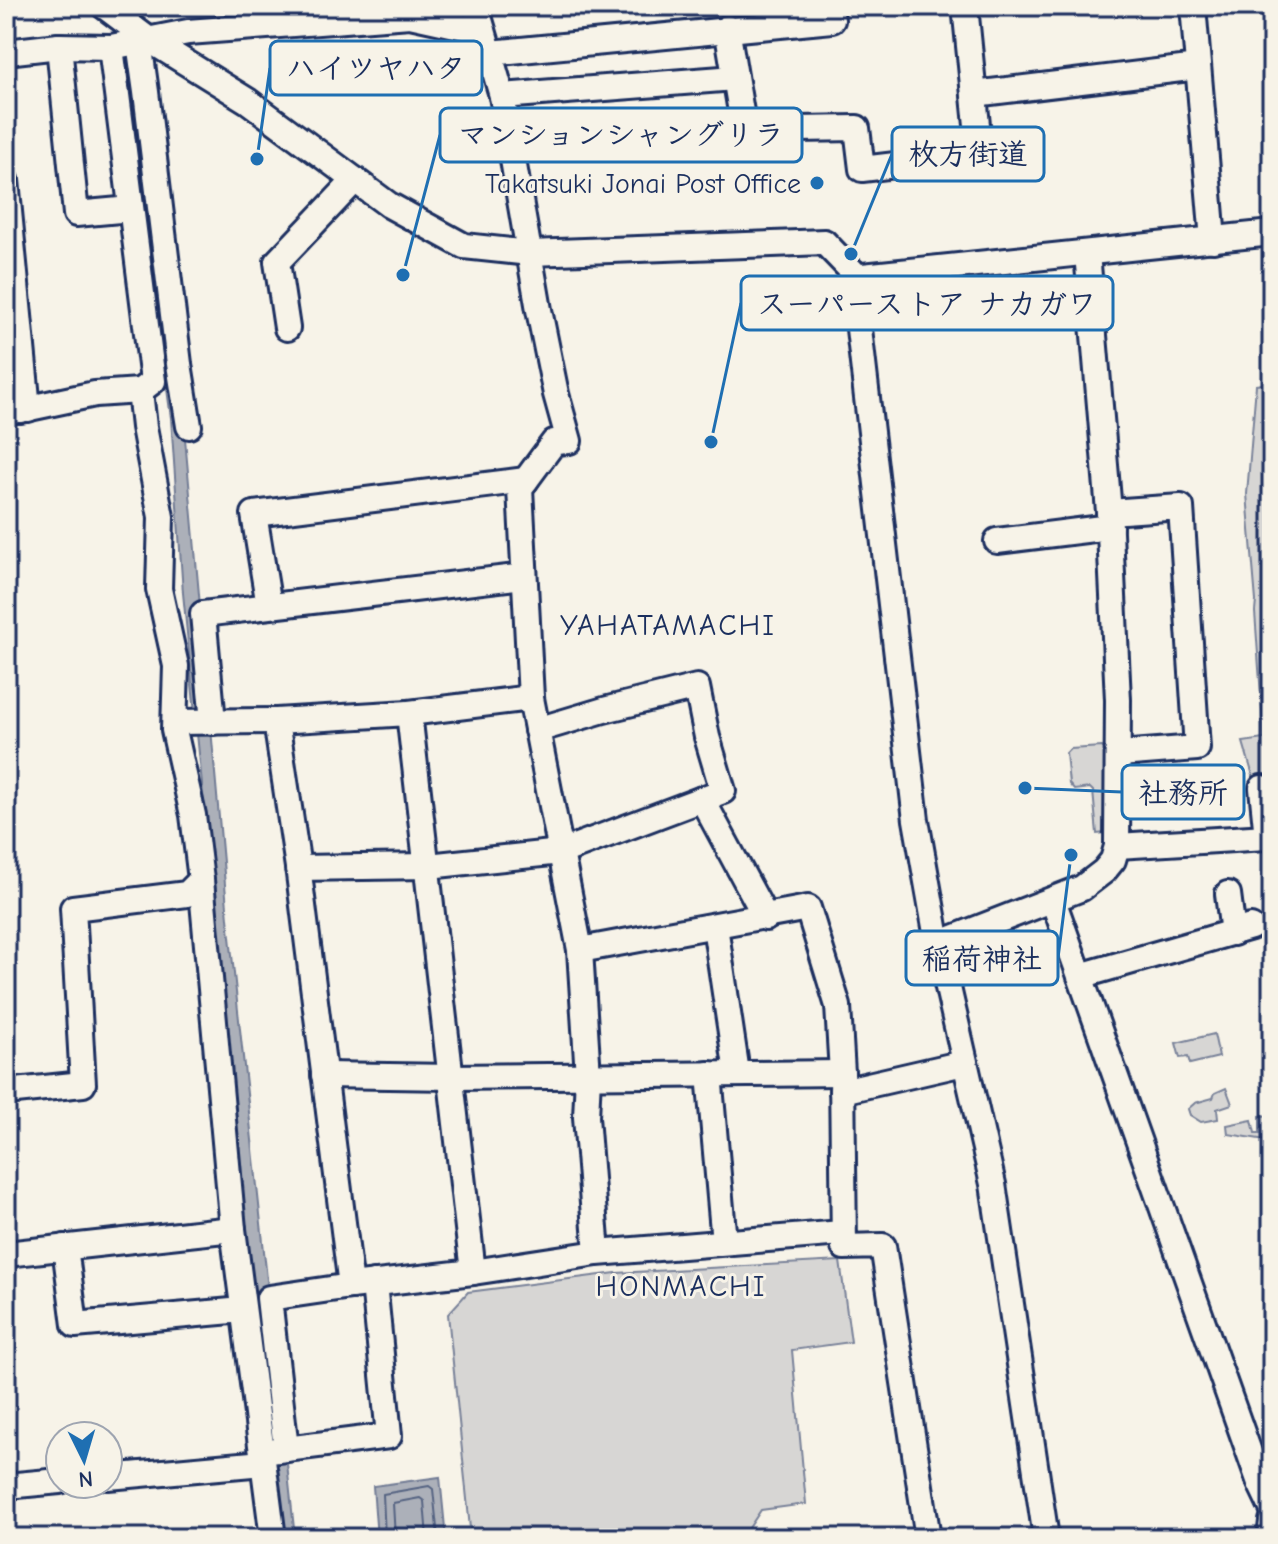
<svg xmlns="http://www.w3.org/2000/svg" width="1278" height="1544" viewBox="0 0 1278 1544" font-family="'Comic Neue','Klee One',sans-serif">
<style>
.green{fill:#d7d6d4;stroke:#798299;stroke-width:2}
.water{fill:#acb0b9;stroke:#727c95;stroke-width:2}
.lines{fill:none;stroke-linecap:round;stroke-linejoin:round}
.shore{stroke:#556382;stroke-width:2}
.street-casing{stroke:#1b2f5e;stroke-width:30}
.street{stroke:#f7f3e8;stroke-width:24}
.poi-dot{fill:#1f6fb2;stroke:#f7f3e8;stroke-width:3}
.labels{text-anchor:middle;stroke-width:6;stroke-linejoin:round;paint-order:stroke}
.poi-label{font-size:28px;fill:#1b2f5e;stroke:#f7f3e8;text-anchor:end}
.neighbourhood-label{font-size:30px;letter-spacing:2px;fill:#1b2f5e;stroke:#f7f3e8}
.leader{fill:none;stroke:#1f6fb2;stroke-width:3}
.callout-dot{fill:#1f6fb2;stroke:#f7f3e8;stroke-width:3}
.callout{fill:#f7f3e8;stroke:#1f6fb2;stroke-width:3}
.callout-label{font-size:30px;text-anchor:middle;font-weight:bold;fill:#1b2f5e}
</style>
<rect width="100%" height="100%" fill="#f7f3e8"/>
<filter id="ink" filterUnits="userSpaceOnUse"><feTurbulence type="fractalNoise" baseFrequency=".0125" numOctaves="2"/><feDisplacementMap in="SourceGraphic" scale="16" xChannelSelector="R" yChannelSelector="G"/><feConvolveMatrix kernelMatrix="1 2 1 2 8 2 1 2 1" color-interpolation-filters="sRGB"/></filter>
<g filter="url(#ink)">
<!-- green -->
<g class="green">
<polygon points="1272,383 1272,785 1256,786 1243,742 1264,739 1255,612 1256,601 1247,494 1256,385"/>
<polygon points="1102,747 1107,752 1105,833 1097,834 1093,791 1090,788 1074,790 1069,784 1066,753 1070,749"/>
<polygon points="1214,1034 1219,1057 1190,1064 1188,1057 1180,1058 1176,1043"/>
<polygon points="1226,1088 1232,1104 1217,1109 1218,1119 1201,1122 1190,1115 1188,1109 1195,1103 1213,1098 1215,1093"/>
<polygon points="1272,1115 1272,1141 1228,1134 1227,1125 1252,1120 1255,1133 1260,1133 1260,1116"/>
<polygon points="840,1261 851,1342 792,1350 806,1504 761,1510 747,1531 670,1538 471,1538 448,1314 468,1292 616,1273"/>
</g>
<!-- water -->
<g class="water">
<polygon points="136,51 182,405 228,918 295,1538 283,1538 245,1215 183,593 171,418 121,53"/>
<polygon points="440,1477 446,1538 377,1538 373,1486"/>
</g>
<g class="lines">
<!-- shore -->
<g class="shore">
<polyline points="385,1538 383,1494 429,1486 433,1489 438,1538"/>
<polyline points="395,1538 393,1503 420,1498 424,1501 427,1538"/>
</g>
<defs>
<g id="street">
<polyline points="104,6 148,39 248,101 389,205 464,246 530,253 824,242 853,272 853,277 1272,233"/>
<polyline points="476,6 502,96 539,310 556,394 569,441 554,442 520,488 531,698"/>
<polyline points="1193,6 1213,240"/>
<polyline points="727,28 744,130"/>
<polyline points="134,29 139,42 146,92 179,364 189,426"/>
<polyline points="59,46 76,214 131,209"/>
<polyline points="6,52 59,46 111,47 188,32 410,15 483,31"/>
<polyline points="490,53 832,20 830,6"/>
<polyline points="974,94 1198,67"/>
<polyline points="502,96 735,78"/>
<polyline points="510,140 744,130 857,128 862,169 980,155 965,6 969,6"/>
<polyline points="6,180 28,409"/>
<polyline points="853,277 916,820 938,944 993,1184 1046,1538"/>
<polyline points="287,328 277,262 355,180"/>
<polyline points="6,410 20,410 95,394 140,391 153,381 111,47"/>
<polyline points="1109,512 1181,507 1197,748 1119,754"/>
<polyline points="997,541 1110,527"/>
<polyline points="269,606 254,514 526,480"/>
<polyline points="409,713 473,1272"/>
<polyline points="175,722 276,721"/>
<polyline points="213,722 203,614 524,576"/>
<polyline points="537,730 604,710 697,687 707,737 723,791 702,799"/>
<polyline points="1117,846 1267,837 1262,788"/>
<polyline points="298,868 428,866 561,852 702,799 766,918"/>
<polyline points="201,880 233,1229 273,1538"/>
<polyline points="1228,894 1233,933"/>
<polyline points="1053,900 1260,1483 1272,1508"/>
<polyline points="715,926 737,1073"/>
<polyline points="938,944 1082,888 1104,871 1113,860 1117,846 1118,700 1109,512 1087,253"/>
<polyline points="580,950 808,908 838,1006 842,1073 844,1247 883,1246 928,1538"/>
<polyline points="1080,976 1251,927"/>
<polyline points="709,1074 724,1242"/>
<polyline points="324,1075 453,1077 842,1073"/>
<polyline points="842,1091 964,1063"/>
<polyline points="6,1092 83,1084 73,908 187,894 201,880 193,815 174,730 176,666 159,589 161,517 144,427 140,391"/>
<polyline points="65,1247 75,1325 243,1310"/>
<polyline points="597,1253 586,1117 588,1076 580,950 531,698 409,713 276,721 299,874 351,1286 473,1272 597,1253 842,1233"/>
<polyline points="6,1254 233,1229"/>
<polyline points="286,1449 269,1298 351,1286"/>
<polyline points="262,1452 389,1436 374,1283"/>
<polyline points="108,1477 263,1463"/>
<polyline points="6,1486 60,1481"/>
<polyline points="1270,1538 1272,1521"/>
</g>
</defs>
<!-- street casing -->
<use href="#street" class="street-casing"/>
<!-- street -->
<use href="#street" class="street"/>
</g>
</g>
<!-- markers -->
<circle class="poi-dot" cx="817" cy="183" r="8"/>
<g class="labels">
<!-- poi labels -->
<g class="poi-label">
<text x="801" y="193">Takatsuki Jonai Post Office</text>
</g>
<!-- neighbourhood labels -->
<g class="neighbourhood-label">
<text x="668" y="635">YAHATAMACHI</text>
<text x="681" y="1296">HONMACHI</text>
</g>
</g>
<!-- callouts -->
<path class="leader" d="M257 159L270 68M403 275L440 135M851 254L892 154M711 442L741 303M1025 788L1122 792M1071 855L1058 958"/>
<g class="callout-dot">
<circle cx="257" cy="159" r="8"/>
<circle cx="403" cy="275" r="8"/>
<circle cx="851" cy="254" r="8"/>
<circle cx="711" cy="442" r="8"/>
<circle cx="1025" cy="788" r="8"/>
<circle cx="1071" cy="855" r="8"/>
</g>
<g class="callout">
<rect x="270" y="41" width="212" height="54" rx="8"/>
<rect x="440" y="108" width="362" height="54" rx="8"/>
<rect x="892" y="127" width="152" height="54" rx="8"/>
<rect x="741" y="276" width="372" height="54" rx="8"/>
<rect x="1122" y="765" width="122" height="54" rx="8"/>
<rect x="906" y="931" width="152" height="54" rx="8"/>
</g>
<g class="callout-label">
<text x="376" y="78">ハイツヤハタ</text>
<text x="621" y="145">マンションシャングリラ</text>
<text x="968" y="164">枚方街道</text>
<text x="927" y="314">スーパーストア ナカガワ</text>
<text x="1183" y="803">社務所</text>
<text x="982" y="969">稲荷神社</text>
</g>
<!-- margin -->
<rect width="1278" height="1544" fill="none" stroke="#f7f3e8" stroke-width="32"/>
<rect x="16" y="16" width="1246" height="1512" fill="none" stroke="#1b2f5e" stroke-width="3" filter="url(#ink)"/>
<!-- north arrow -->
<g transform="translate(84 1460) rotate(175)"><circle r="38" fill="#f7f3e8" stroke="#9fa5b1" stroke-width="2"/>
<path d="M0-6L14 30L0 20L-14 30Z" fill="#1f6fb2"/>
<text y="-12" font-size="22" font-weight="bold" text-anchor="middle" fill="#1b2f5e">N</text>
</g>
</svg>
